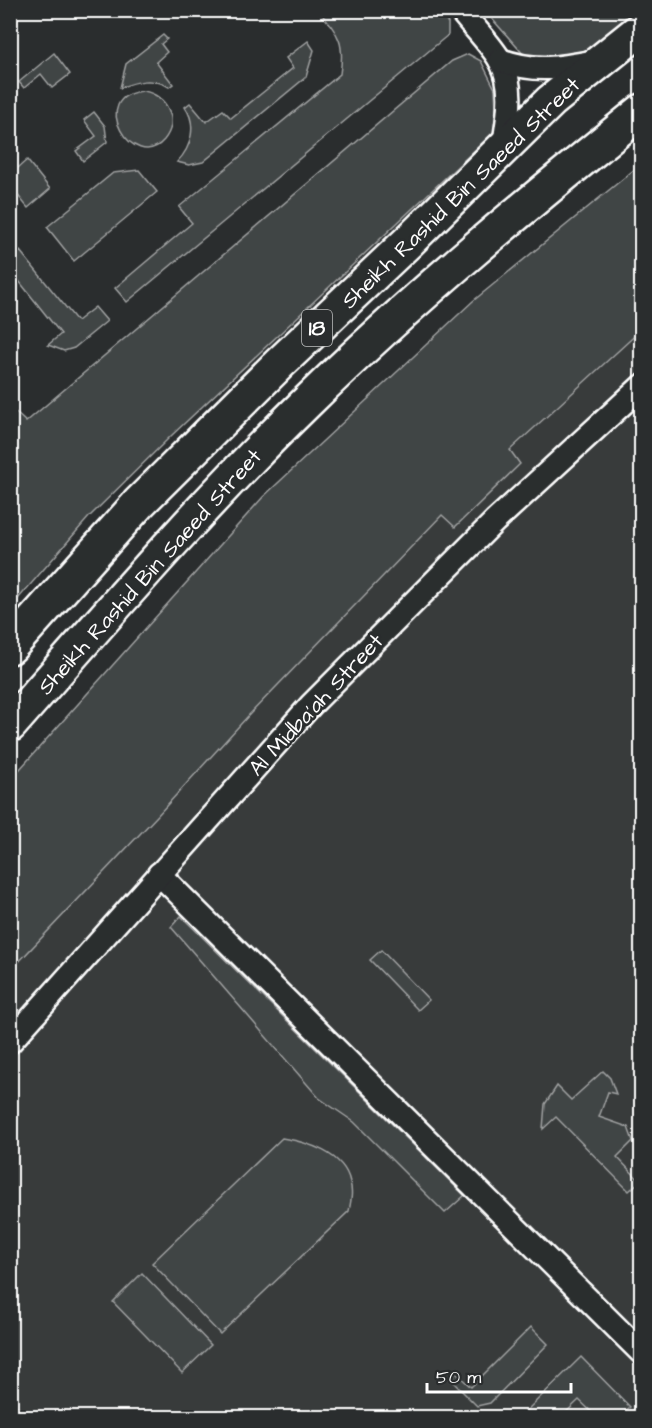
<svg xmlns="http://www.w3.org/2000/svg" width="652" height="1428" viewBox="0 0 652 1428" font-family="'Architects Daughter',sans-serif">
<style>
.built{fill:#373a3b}
.green{fill:#414445;stroke:#a0a2a2;stroke-width:1.5}
.lines{fill:none;stroke-linecap:round;stroke-linejoin:round}
.minor-casing{stroke:#fff;stroke-width:27}
.primary-casing{stroke:#fff;stroke-width:38}
.minor{stroke:#2a2d2e;stroke-width:22}
.primary{stroke:#2a2d2e;stroke-width:33}
.labels{text-anchor:middle;stroke-width:5;stroke-linejoin:round;paint-order:stroke}
.shield{fill:#2a2d2e;stroke:#bfc0c0;stroke-width:1.5}
.shield-label{font-size:21px;font-weight:bold;fill:#fff}
.street-label{font-size:22px;fill:#fff;stroke:#2a2d2e}
</style>
<rect width="100%" height="100%" fill="#2a2d2e"/>
<filter id="ink" filterUnits="userSpaceOnUse"><feTurbulence type="fractalNoise" baseFrequency=".0167" numOctaves="2"/><feDisplacementMap in="SourceGraphic" scale="12" xChannelSelector="R" yChannelSelector="G"/><feConvolveMatrix kernelMatrix="1 2 1 2 8 2 1 2 1" color-interpolation-filters="sRGB"/></filter>
<g filter="url(#ink)">
<!-- built -->
<polygon class="built" points="641,274 641,1417 11,1417 10,927"/>
<!-- green -->
<g class="green">
<path d="M 319,11 L 437,11 L 448,23 L 448,35 L 127,302 L 115,288 L 192,223 L 179,207 L 340,74 C 345,42 339,35 319,11 Z"/>
<polygon points="485,11 636,11 585,53 555,60 525,56"/>
<path d="M 163,35 L 167,39 L 161,44 L 167,52 L 156,62 L 173,84 L 169,87 C 153,77 136,81 120,88 L 126,64 Z"/>
<path d="M 308,41 L 314,50 L 306,77 L 203,162 L 189,165 L 177,162 C 192,147 197,124 185,107 L 190,103 L 206,122 L 223,110 L 231,118 L 293,68 L 286,58 Z"/>
<polygon points="54,53 70,74 52,88 41,74 24,88 19,82"/>
<polygon points="468,54 481,61 495,89 497,129 171,436 89,517 11,607 11,415 14,411 26,422 452,61"/>
<path d="M 144,91 C 167,96 180,120 164,140 C 134,175 85,95 144,91 Z"/>
<polygon points="94,112 105,126 107,142 83,161 76,151 96,136 84,120"/>
<polygon points="27,160 50,189 28,208 11,187 11,174"/>
<polygon points="641,164 641,330 510,450 520,464 455,527 442,515 249,715 157,816 11,970 11,779 263,497 473,301"/>
<polygon points="139,170 157,192 74,261 47,227 113,173"/>
<polygon points="20,251 77,321 95,307 107,321 74,348 64,351 48,345 61,334 11,271 11,259"/>
<polygon points="181,916 464,1195 464,1196 445,1213 354,1122 319,1098 171,927"/>
<polygon points="381,950 429,1000 418,1010 370,960"/>
<polygon points="603,1071 610,1078 616,1094 608,1092 599,1117 628,1127 633,1141 617,1157 640,1181 629,1191 556,1117 543,1129 545,1104 557,1086 571,1100"/>
<path d="M 282,1138 C 307,1142 344,1153 350,1182 C 353,1192 351,1201 349,1211 L 220,1334 L 152,1263 Z"/>
<polygon points="142,1273 211,1345 182,1373 113,1302"/>
<polygon points="531,1327 548,1344 490,1403 477,1406 450,1379 456,1373 471,1387"/>
<polygon points="581,1357 630,1407 619,1417 597,1417 579,1400 561,1417 520,1417"/>
<polygon points="11,1400 27,1417 11,1417"/>
</g>
<g class="lines">
<defs>
<g id="minor">
<path d="M 460,10 C 472,26 492,45 501,62 C 515,88 508,117 504,145"/>
<path d="M 500,60 C 536,73 560,68 596,61"/>
<polyline points="159,874 642,1353"/>
<polyline points="10,1042 311,705 495,521 642,386"/>
</g>
<g id="primary">
<polyline points="10,647 139,503 280,363 408,242 551,101 642,28"/>
<path d="M 10,725 C 107,615 202,504 307,402 C 413,298 527,204 642,111"/>
</g>
</defs>
<!-- minor casing -->
<use href="#minor" class="minor-casing"/>
<!-- primary casing -->
<use href="#primary" class="primary-casing"/>
<!-- minor -->
<use href="#minor" class="minor"/>
<!-- primary -->
<use href="#primary" class="primary"/>
</g>
</g>
<g class="labels">
<!-- shield labels -->
<rect class="shield" x="302" y="310" width="30" height="36" rx="4.5"/>
<g class="shield-label">
<text x="317" y="335">18</text>
</g>
<!-- street labels -->
<g class="street-label">
<text transform="translate(460 192) rotate(-44)" y="8">Sheikh Rashid Bin Saeed Street</text>
<text transform="translate(149 571) rotate(-48)" y="8">Sheikh Rashid Bin Saeed Street</text>
<text transform="translate(315 704) rotate(-47)" y="8">Al Midba'ah Street</text>
</g>
</g>
<!-- margin -->
<rect width="652" height="1428" fill="none" stroke="#2a2d2e" stroke-width="36"/>
<rect x="18" y="18" width="616" height="1392" fill="none" stroke="#fff" stroke-width="2" filter="url(#ink)"/>
<!-- scale -->
<path d="M427 1383v9h144v-9" fill="none" stroke="#ffffff" stroke-width="3"/>
<text x="436" y="1383" font-size="18" fill="#ffffff" stroke="#2a2d2e" stroke-width="4.5" paint-order="stroke">50 m</text>
</svg>
